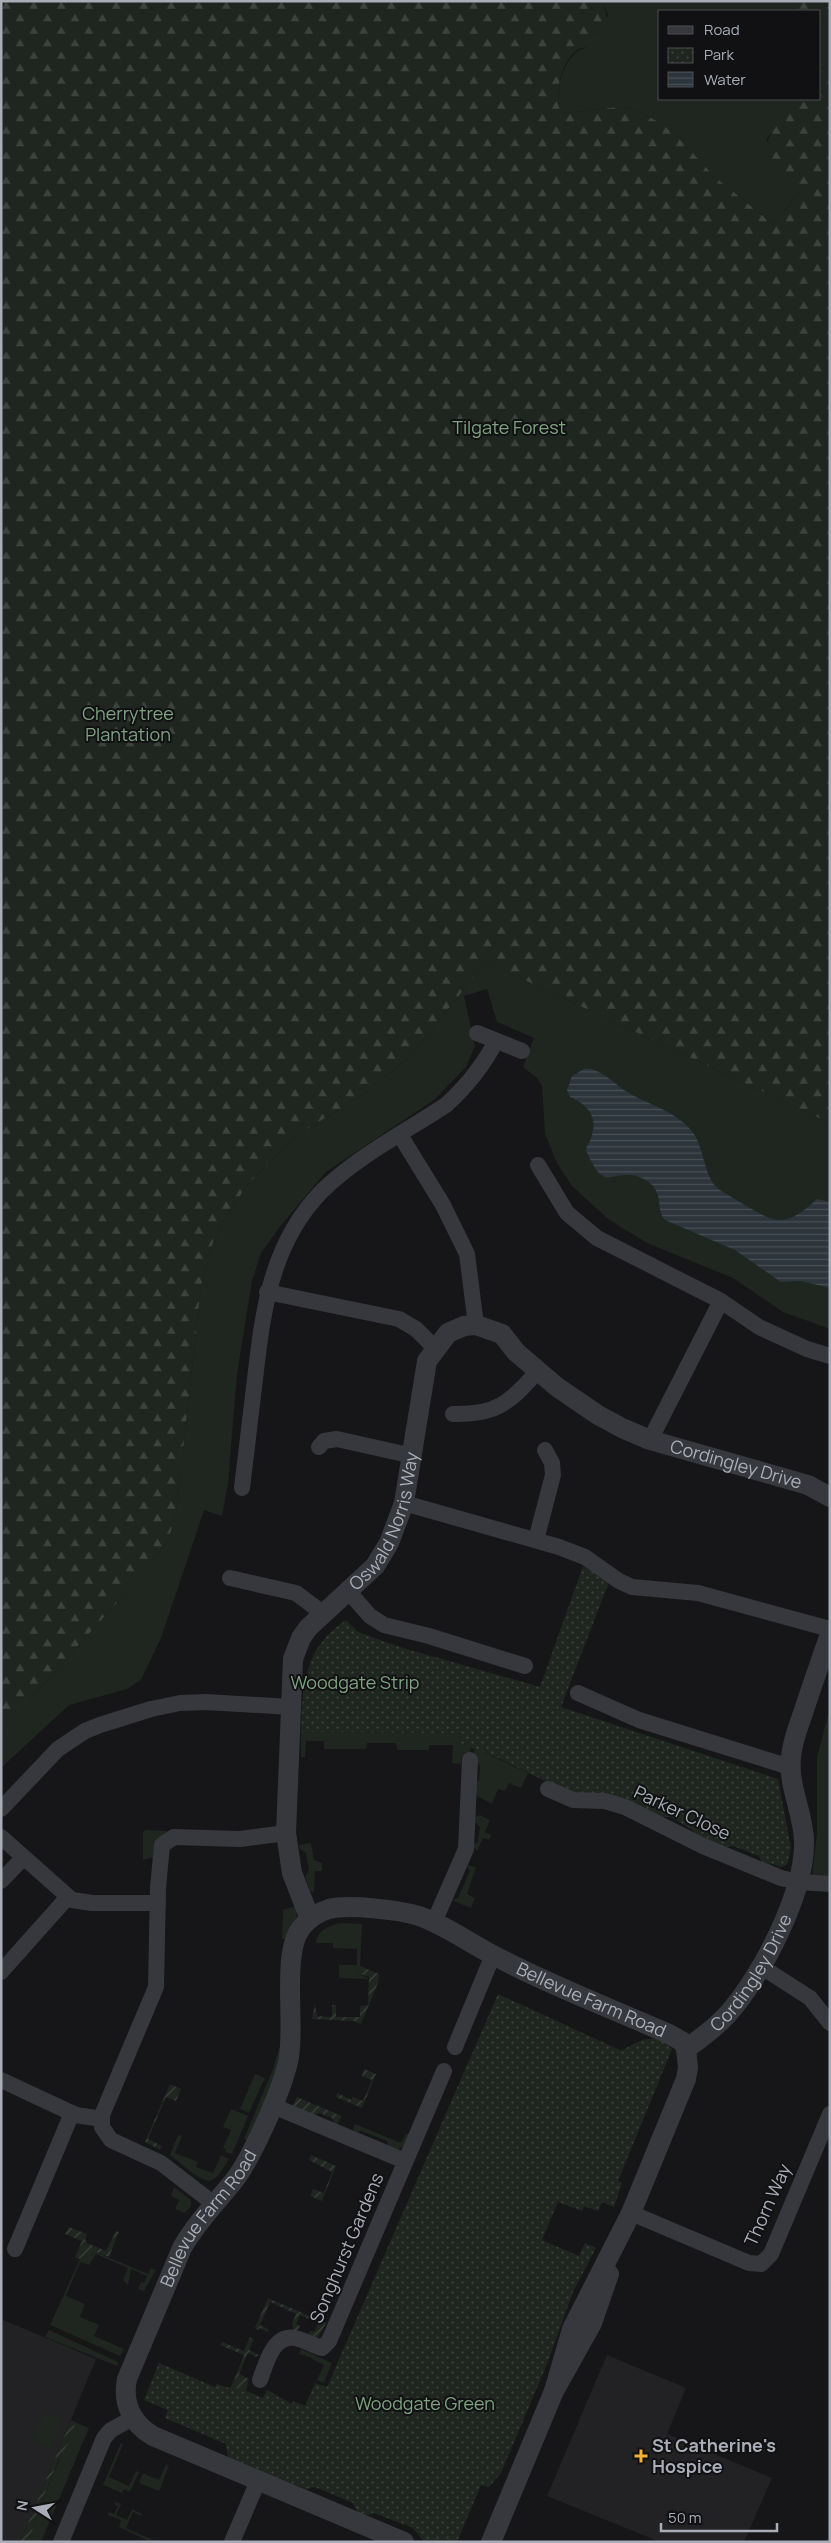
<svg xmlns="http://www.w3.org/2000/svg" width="831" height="2543" viewBox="0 0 831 2543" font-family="Manrope,sans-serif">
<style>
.built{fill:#222225}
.grass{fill:#1e261f}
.forest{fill:url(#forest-firs)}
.park{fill:url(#park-dots)}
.garden{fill:url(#garden-furrows)}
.water{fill:url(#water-rules)}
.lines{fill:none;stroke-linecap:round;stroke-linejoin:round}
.minor{stroke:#37383d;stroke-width:16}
.tertiary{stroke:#37383d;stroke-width:20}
.poi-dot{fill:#f2b134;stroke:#111113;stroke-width:2}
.labels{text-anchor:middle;stroke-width:4;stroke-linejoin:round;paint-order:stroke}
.park-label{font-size:18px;fill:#7fa381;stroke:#111113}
.street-label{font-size:18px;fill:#a8adb8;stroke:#111113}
.poi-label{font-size:18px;font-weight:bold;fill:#a8adb8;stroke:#111113;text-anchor:start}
</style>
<defs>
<pattern id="forest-firs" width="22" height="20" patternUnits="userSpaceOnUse" patternTransform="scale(1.25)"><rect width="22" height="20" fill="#1e261f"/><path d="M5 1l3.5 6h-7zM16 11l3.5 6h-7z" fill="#3c433d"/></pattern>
<pattern id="park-dots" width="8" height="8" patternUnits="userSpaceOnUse" patternTransform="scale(1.25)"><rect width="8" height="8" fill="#1e261f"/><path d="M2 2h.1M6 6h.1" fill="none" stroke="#3c433d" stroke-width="1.8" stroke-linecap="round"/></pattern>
<pattern id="garden-furrows" width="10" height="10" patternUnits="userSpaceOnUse" patternTransform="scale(1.25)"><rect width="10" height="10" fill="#1e261f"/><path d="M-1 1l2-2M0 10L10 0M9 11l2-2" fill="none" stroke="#3c433d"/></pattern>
<pattern id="water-rules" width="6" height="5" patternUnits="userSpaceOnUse" patternTransform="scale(1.25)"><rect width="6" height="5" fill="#2c353c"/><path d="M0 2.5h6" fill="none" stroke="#485056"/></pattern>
</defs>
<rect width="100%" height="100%" fill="#161618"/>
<!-- built -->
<g class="built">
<polygon points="1,2319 96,2359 20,2542 1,2542"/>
<polygon points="607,2355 686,2388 667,2434 772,2478 744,2542 660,2542 547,2496"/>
</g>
<!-- grass -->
<g class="grass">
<path d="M 602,1 L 786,1 L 795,11 L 660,11 L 660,99 L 797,99 L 767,138 L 771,164 L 800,191 L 774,225 L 714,176 L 659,122 L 630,108 L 617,107 L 566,113 L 559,108 C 556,88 561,68 575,53 C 579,49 585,49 588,45 C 596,37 602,25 608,15 Z"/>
<polygon points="830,14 830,60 820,72 820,18"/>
<polygon points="486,962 830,1123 830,1329 783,1312 733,1278 647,1243 608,1219 572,1186 557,1163 545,1134 542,1086 537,1078 523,1067 534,1038 497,1022 487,989 464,996 475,1046 466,1067 434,1100 326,1172 282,1224 261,1253 252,1281 237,1374 228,1483 222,1516 204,1510 161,1638 141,1680 127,1689 69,1705 1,1768 1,1732 146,1570 168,1540 176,1515 201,1286 213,1242 223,1221 248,1184 288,1144 307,1129 361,1096 410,1056"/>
<polygon points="830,1708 830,1877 812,1876 817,1833 817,1757"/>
<polygon points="301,1732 459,1733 461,1745 471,1747 469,1756 462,1756 461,1764 452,1763 453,1745 429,1745 429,1750 397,1750 396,1743 367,1743 366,1749 324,1749 324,1741 306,1741 305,1757 301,1757"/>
<polygon points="475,1748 528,1773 521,1788 509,1783 505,1791 498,1789 492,1804 477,1796 474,1785 479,1780 480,1766 473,1756"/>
<polygon points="480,1815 490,1820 485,1832 491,1835 489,1840 483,1838 477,1851 472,1845 478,1842 480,1827 474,1821 475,1817"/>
<polygon points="146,1830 167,1831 154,1857 143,1860 143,1832"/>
<polygon points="311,1843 314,1860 322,1863 322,1871 315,1871 314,1893 310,1891 305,1876 309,1870 306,1853 299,1848 299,1845"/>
<polygon points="466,1865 476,1867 467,1894 475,1898 471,1908 451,1900 458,1898 470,1871"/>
<polygon points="296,1906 297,1917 287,1939 282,1939 283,1910"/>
<path d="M 341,1923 L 362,1924 L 360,1966 L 357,1973 L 369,1979 L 339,1978 L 339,1965 L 357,1965 L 357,1949 L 333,1948 L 333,1943 L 316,1943 C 317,1930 330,1925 341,1923 Z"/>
<polygon points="279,2048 283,2048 282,2058 248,2141 244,2139 273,2069"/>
<polygon points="255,2074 265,2078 249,2113 240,2109"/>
<polygon points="231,2109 248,2116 232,2154 225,2152 226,2149 223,2148 231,2130 223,2127"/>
<polygon points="355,2124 401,2143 406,2134 412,2134 406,2145 398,2149 388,2147 387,2141 361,2131 355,2133 353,2128"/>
<path d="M 178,2135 L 182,2136 L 175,2153 L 198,2162 L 196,2167 L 213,2173 L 221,2155 L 229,2159 C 225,2165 220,2176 212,2180 C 202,2185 179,2161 170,2155 Z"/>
<polygon points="174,2187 191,2200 191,2206 185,2213 175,2209 179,2200 171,2196"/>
<polygon points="96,2252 148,2274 151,2268 156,2270 144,2291 138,2289 141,2282 144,2283 147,2276 131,2269 128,2285 123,2280 128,2268 96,2254 89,2265 80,2262 66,2296 85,2304 80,2317 99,2325 94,2336 124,2349 120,2356 50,2325 80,2259"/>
<polygon points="49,2330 118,2362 117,2366 45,2337"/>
<polygon points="301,2349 332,2363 324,2383 317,2380 324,2365 312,2359 312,2358 299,2354"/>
<polygon points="45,2410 63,2418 50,2449 32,2441"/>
<polygon points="75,2422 89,2428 41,2542 29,2542 39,2508"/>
<polygon points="121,2443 123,2444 109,2477 129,2486 136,2471 139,2472 130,2492 124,2489 122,2493 103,2485"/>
<polygon points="166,2464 169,2466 159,2491 139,2483 143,2473 159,2480"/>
<polygon points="116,2502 121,2504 116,2515 127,2520 132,2509 142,2514 142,2516 133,2512 126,2528 157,2542 151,2542 119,2527 121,2520 108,2515 109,2512 114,2514 118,2506 114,2504"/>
</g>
<!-- forest -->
<g class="forest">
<path d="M 1,1 L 602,1 C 610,20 608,36 588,46 C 584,48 580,48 577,50 C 561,62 556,90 559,108 L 566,113 L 617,107 L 630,108 L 659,122 L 675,134 L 714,176 L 774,225 L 800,191 C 791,183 777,174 771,164 C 757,140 782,116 797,99 L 820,99 L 820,72 L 830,60 L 830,1123 L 486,962 L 410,1056 L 361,1096 L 307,1129 L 288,1144 L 248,1184 L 223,1221 L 213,1242 L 201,1286 L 176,1515 L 168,1540 L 146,1570 L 1,1732 Z"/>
<polygon points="786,1 830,1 830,14 820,18 820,11 795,11"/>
</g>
<!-- park -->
<g class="park">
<path d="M 583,1566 L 609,1582 L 561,1707 L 778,1779 L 791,1848 L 787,1865 L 781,1867 L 770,1863 L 769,1866 L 762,1863 L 759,1856 L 733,1846 L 722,1848 L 697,1837 L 694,1831 L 671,1817 L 662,1817 L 624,1798 L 619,1800 C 599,1797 579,1795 559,1787 C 526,1774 496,1753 461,1745 L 459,1733 L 301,1732 C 303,1685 303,1649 346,1620 L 358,1632 L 400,1647 L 540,1687 Z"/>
<path d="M 498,1994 L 622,2051 C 638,2040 656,2031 672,2049 L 618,2181 L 622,2183 L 614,2207 L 602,2202 L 598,2211 L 584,2206 L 582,2211 L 558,2202 L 542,2240 L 579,2256 L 585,2243 L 596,2248 L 573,2292 L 547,2364 L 501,2473 L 489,2487 L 481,2485 L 457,2542 L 424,2542 L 413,2528 L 374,2513 L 363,2516 L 358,2514 L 353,2503 L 315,2487 L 306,2489 L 231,2459 L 228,2456 L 226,2444 L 165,2418 L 168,2410 L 144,2400 L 159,2363 L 215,2387 L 217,2384 L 229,2388 L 232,2385 L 263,2398 L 267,2390 L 292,2404 L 293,2401 L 305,2406 L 315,2383 L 327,2387 Z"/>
</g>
<!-- garden -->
<g class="garden">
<polygon points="360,1966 379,1974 378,1983 361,2024 354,2021 312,2019 315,2004 317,2016 332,2017 332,2005 336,2005 336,2017 360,2017 360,2006 368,2005 369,1977 357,1973"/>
<polygon points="364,2069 376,2074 362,2108 336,2097 337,2093 352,2100 353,2097 363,2101 372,2080 362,2076"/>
<polygon points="170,2084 181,2089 176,2101 166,2097 148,2139 162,2146 160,2150 145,2142"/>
<polygon points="297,2097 342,2116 336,2126 332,2118 320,2113 312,2116 292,2107"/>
<polygon points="311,2155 336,2166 322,2201 310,2196 313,2189 324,2193 332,2172 309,2160"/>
<polygon points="69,2227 87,2234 85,2239 87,2243 106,2251 116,2231 119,2232 109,2257 96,2252 80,2259 75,2257 82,2241 65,2234"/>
<polygon points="268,2298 326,2323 319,2336 314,2340 307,2338 310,2331 314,2332 318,2323 300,2315 296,2324 300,2326 297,2334 294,2332 292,2324 296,2314 270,2302 260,2325 268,2329 268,2332 259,2328 258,2330 255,2328"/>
<polygon points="250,2337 254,2339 249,2350 259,2355 256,2357 248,2353 239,2374 249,2379 246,2391 232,2385 244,2355 220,2345 222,2342 244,2351"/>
<polygon points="71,2420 75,2422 73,2434 58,2461 39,2508 29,2542 20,2542"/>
</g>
<!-- water -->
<path class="water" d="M 584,1069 C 598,1067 613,1082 624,1090 C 644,1103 673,1110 689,1128 C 703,1142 702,1163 711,1180 C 716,1190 729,1195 738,1201 C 774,1222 783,1231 817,1199 L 830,1202 L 830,1288 L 801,1281 L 781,1282 L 735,1250 L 665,1220 C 656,1210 663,1195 651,1184 C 629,1165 611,1182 603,1176 C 596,1173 589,1157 586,1150 C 587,1144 591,1141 592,1135 C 598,1115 586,1104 570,1097 L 567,1090 L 572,1076 Z"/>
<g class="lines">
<!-- minor -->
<g class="minor">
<polyline points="477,1033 522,1051"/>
<polyline points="400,1135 443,1205 467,1254 476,1325"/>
<polyline points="538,1165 567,1213 597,1238 721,1301 759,1327 807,1349 830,1356"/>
<polyline points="267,1292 399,1319 416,1329 435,1348"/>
<path d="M 453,1414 C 497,1415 509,1403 538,1371"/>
<polyline points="650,1440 721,1301"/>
<polyline points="319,1447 324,1441 337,1439 413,1456"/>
<path d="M 242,1488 C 246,1452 251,1415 255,1379 C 263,1310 271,1243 322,1191 C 358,1156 405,1132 446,1105 C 467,1086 483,1066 496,1041"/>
<polyline points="404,1503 559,1547 585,1557 619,1581 632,1587 698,1593 830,1629"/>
<polyline points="536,1540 553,1475 552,1463 545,1450"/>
<polyline points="230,1578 296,1593 324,1614"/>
<polyline points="348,1591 370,1616 384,1625 429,1636 525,1666"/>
<polyline points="578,1693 639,1720 790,1767"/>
<polyline points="548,1789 573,1800 605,1801 625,1807 703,1846 781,1878 798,1882 830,1884"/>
<polyline points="1,1809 58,1749 85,1731 100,1725 151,1709 180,1703 206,1702 290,1707"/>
<polyline points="1,1837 72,1900 92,1903 158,1903"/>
<polyline points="1,1881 23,1858"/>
<polyline points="434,1922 466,1849 470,1760"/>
<polyline points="760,1966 810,1998 830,2023"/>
<polyline points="1,1972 67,1898"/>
<polyline points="455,2047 493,1955"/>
<polyline points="1,2080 76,2115 102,2119"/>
<polyline points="271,2105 405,2161"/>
<polyline points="214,2204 161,2163 111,2140 102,2127 102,2115 156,1987 158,1888 162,1845 174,1837 240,1839 286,1833"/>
<polyline points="631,2213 749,2263 761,2264 771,2254 830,2114"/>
<polyline points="15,2249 72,2113"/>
<path d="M 260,2380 C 266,2364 273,2334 295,2338 C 304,2340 313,2345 322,2348 L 329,2341 L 444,2071"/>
<polyline points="61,2542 104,2438 111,2430 133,2418"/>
<polyline points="232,2542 258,2481"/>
</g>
<!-- tertiary -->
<g class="tertiary">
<path id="s1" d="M 310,1919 L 292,1873 L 286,1833 L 293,1659 L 301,1638 L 308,1628 L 375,1566 L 389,1543 L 404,1503 L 427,1361 L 448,1333 L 464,1326 L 476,1325 L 502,1334 L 516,1352 L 557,1387 L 598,1415 L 622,1428 L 650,1440 L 808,1485 L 830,1497"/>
<path id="s2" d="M 686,2049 C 700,2039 715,2028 727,2015 C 761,1978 806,1891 804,1840 C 803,1812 788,1786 791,1758 C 792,1740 800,1723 805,1707 C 813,1682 822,1658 830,1634"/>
<path id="s3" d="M 404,2542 L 153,2436 C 132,2424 122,2403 127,2379 L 182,2248 C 196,2223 215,2204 233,2182 C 252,2158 281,2092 288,2062 C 296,2027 281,1954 301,1928 C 308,1919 319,1912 329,1909 C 348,1904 400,1910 419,1916 C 445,1925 468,1942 493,1955 C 549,1985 610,2008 669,2034 L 683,2042 L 686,2049 L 688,2067 L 686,2079 L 631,2213 L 572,2329 L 554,2391"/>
<polyline points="491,2542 554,2391 592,2323 609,2274"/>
</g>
</g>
<!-- markers -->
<path class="poi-dot" d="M638.5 2448.5h5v5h5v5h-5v5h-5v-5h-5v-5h5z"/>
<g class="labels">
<!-- park labels -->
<g class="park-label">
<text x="509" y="434">Tilgate Forest</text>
<text x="128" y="720">Cherrytree<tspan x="128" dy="21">Plantation</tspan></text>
<text x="355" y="1689">Woodgate Strip</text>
<text x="425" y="2410">Woodgate Green</text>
</g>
<!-- street labels -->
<g class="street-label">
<text dy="6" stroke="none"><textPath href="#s1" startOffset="969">Cordingley Drive</textPath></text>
<text dy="6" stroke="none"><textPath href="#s1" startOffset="435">Oswald Norris Way</textPath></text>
<text transform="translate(682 1813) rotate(25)" y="6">Parker Close</text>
<text dy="6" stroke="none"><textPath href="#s2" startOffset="102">Cordingley Drive</textPath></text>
<text dy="6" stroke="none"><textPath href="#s3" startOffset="1151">Bellevue Farm Road</textPath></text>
<text transform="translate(768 2205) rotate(-66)" y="6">Thorn Way</text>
<text dy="6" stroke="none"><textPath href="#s3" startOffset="521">Bellevue Farm Road</textPath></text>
<text transform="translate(347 2248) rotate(-67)" y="6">Songhurst Gardens</text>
</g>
<!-- poi labels -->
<g class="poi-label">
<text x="652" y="2452">St Catherine's<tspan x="652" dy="21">Hospice</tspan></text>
</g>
</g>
<!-- border -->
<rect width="831" height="2543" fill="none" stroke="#a8adb8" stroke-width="5"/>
<!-- legend -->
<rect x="658" y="10" width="162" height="90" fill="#111113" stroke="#4d4f55"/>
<rect x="668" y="26" width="25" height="8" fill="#37383d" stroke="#4d4f55"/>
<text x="704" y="35" font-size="15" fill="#a8adb8">Road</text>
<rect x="668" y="48" width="25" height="15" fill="url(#park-dots)" stroke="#4d4f55"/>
<text x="704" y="60" font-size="15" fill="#a8adb8">Park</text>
<rect x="668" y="72" width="25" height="15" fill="url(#water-rules)" stroke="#4d4f55"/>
<text x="704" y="85" font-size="15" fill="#a8adb8">Water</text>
<!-- north arrow -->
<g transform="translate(35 2508) rotate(281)" stroke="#111113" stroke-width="4" paint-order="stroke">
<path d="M0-4L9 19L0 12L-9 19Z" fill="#a8adb8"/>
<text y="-8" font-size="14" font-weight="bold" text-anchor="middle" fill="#a8adb8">N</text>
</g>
<!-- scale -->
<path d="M661 2523v8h116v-8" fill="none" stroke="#a8adb8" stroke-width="2.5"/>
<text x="668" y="2523" font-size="15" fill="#a8adb8" stroke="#111113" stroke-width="4" paint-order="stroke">50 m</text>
</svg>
